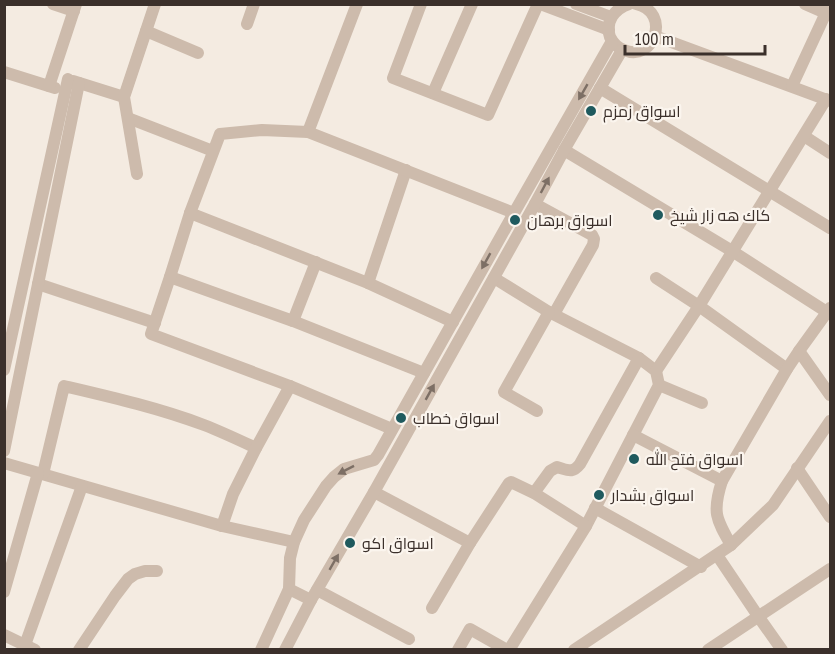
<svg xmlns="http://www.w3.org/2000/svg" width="835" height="654" viewBox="0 0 835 654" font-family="'PT Sans Narrow',Cairo,sans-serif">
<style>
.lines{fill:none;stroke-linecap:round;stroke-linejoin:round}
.minor{stroke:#cdbbac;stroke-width:12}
.oneway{fill:#7d6f65}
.poi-dot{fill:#1f5a5e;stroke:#fbf5ee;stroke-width:2}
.labels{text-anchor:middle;stroke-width:4.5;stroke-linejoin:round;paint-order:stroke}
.poi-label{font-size:16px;fill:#3b302b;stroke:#fbf5ee;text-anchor:start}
</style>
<rect width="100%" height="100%" fill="#f4ebe1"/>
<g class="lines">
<!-- minor -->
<g class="minor">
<polyline points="53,4 74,11"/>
<polyline points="421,4 393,78 488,115 538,4"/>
<polyline points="540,4 609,30"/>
<polyline points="576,4 611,17"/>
<path d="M 629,4 C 614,9 605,22 610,37 C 613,43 618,48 624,50 C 654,63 672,12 636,4"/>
<polyline points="805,4 830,15"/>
<polyline points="247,24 254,4"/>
<polyline points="146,31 198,53"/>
<polyline points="655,36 830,101"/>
<polyline points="4,72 55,88"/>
<polyline points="73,81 124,97"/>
<polyline points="49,86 76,4"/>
<polyline points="792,86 830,4"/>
<polyline points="600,88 830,228"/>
<polyline points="433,93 472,4"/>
<polyline points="128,118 213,151"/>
<polyline points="308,132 357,4"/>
<polyline points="804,136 830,153"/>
<polyline points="564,150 732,251 830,314"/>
<polyline points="137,174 124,97 155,4"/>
<polyline points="535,204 592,235 594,239 593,245 554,314"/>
<polyline points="190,213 368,283 453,322"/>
<polyline points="170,277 293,321 424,373"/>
<polyline points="494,278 549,312 639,358 656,371 659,385 586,526 509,650"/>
<polyline points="656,278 699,306 787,369"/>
<polyline points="368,283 406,170"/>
<polyline points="38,284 155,323"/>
<polyline points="293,321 316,262"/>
<polyline points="799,351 830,395"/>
<polyline points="4,370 68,79"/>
<polyline points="656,371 699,306 826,99"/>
<polyline points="659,385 702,403"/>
<polyline points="537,411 504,392 549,312"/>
<polyline points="392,429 290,386 151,334 170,277 190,213 220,134 262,130 308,132 514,213"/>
<polyline points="633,435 722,481"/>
<polyline points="4,451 79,83"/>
<polyline points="4,463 222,526 294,542"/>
<polyline points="797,468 830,517"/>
<path d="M 43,474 L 64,386 C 111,397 159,408 204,425 C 222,432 239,440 256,448"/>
<polyline points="374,492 470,543"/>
<path d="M 534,493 L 550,471 L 557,467 C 568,470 572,474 580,464 L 639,358"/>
<polyline points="595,508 701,567"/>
<polyline points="222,526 233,494 256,448 290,386"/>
<path d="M 731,545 C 716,519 712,512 722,481 L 787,369 L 799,351 L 830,308"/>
<polyline points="717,555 758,616 782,650"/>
<polyline points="289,589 311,600"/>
<polyline points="317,590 409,639"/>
<polyline points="4,592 38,473"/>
<polyline points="432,608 470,543 509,483 511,482 534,493 586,526"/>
<polyline points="4,635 35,650"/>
<polyline points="25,645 82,486"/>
<polyline points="79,650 115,596 128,579 135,574 145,571 157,571"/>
<polyline points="261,650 289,589 290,558 294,542 304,520 326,486 334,477 344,469 374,460 378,455 514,213 612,41"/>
<polyline points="285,650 311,600 374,492 535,204 564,150 622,50"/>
<polyline points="458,650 470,629 507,650"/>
<polyline points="574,650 731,545 773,505 830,421"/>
<polyline points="708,650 830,569"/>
</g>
</g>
<!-- one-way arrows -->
<defs><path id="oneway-solid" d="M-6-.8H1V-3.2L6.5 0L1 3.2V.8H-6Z" transform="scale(1.5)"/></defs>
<g class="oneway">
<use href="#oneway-solid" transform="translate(583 92) rotate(120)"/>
<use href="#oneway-solid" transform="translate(545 185) rotate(-62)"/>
<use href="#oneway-solid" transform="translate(486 261) rotate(119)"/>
<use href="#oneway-solid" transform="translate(430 392) rotate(-61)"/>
<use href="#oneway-solid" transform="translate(346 470) rotate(153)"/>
<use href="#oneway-solid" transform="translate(334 562) rotate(-60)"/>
</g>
<!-- markers -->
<g class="poi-dot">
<circle cx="591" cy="111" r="6"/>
<circle cx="658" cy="215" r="6"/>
<circle cx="515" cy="220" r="6"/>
<circle cx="401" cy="418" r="6"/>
<circle cx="634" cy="459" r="6"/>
<circle cx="599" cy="495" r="6"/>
<circle cx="350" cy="543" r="6"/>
</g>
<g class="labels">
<!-- poi labels -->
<g class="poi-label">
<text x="603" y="117">اسواق زمزم</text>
<text x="670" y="221">كاك هه زار شيخ</text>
<text x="527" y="226">اسواق برهان</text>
<text x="413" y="424">اسواق خطاب</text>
<text x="646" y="465">اسواق فتح الله</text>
<text x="611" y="501">اسواق بشدار</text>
<text x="362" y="549">اسواق اكو</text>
</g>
</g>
<!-- border -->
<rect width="835" height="654" fill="none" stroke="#3b302b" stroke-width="12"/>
<!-- scale -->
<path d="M625 45v9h140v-9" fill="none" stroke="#3b302b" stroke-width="3"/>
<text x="634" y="45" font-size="18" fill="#3b302b" stroke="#fbf5ee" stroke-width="4.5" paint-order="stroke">100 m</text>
</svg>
